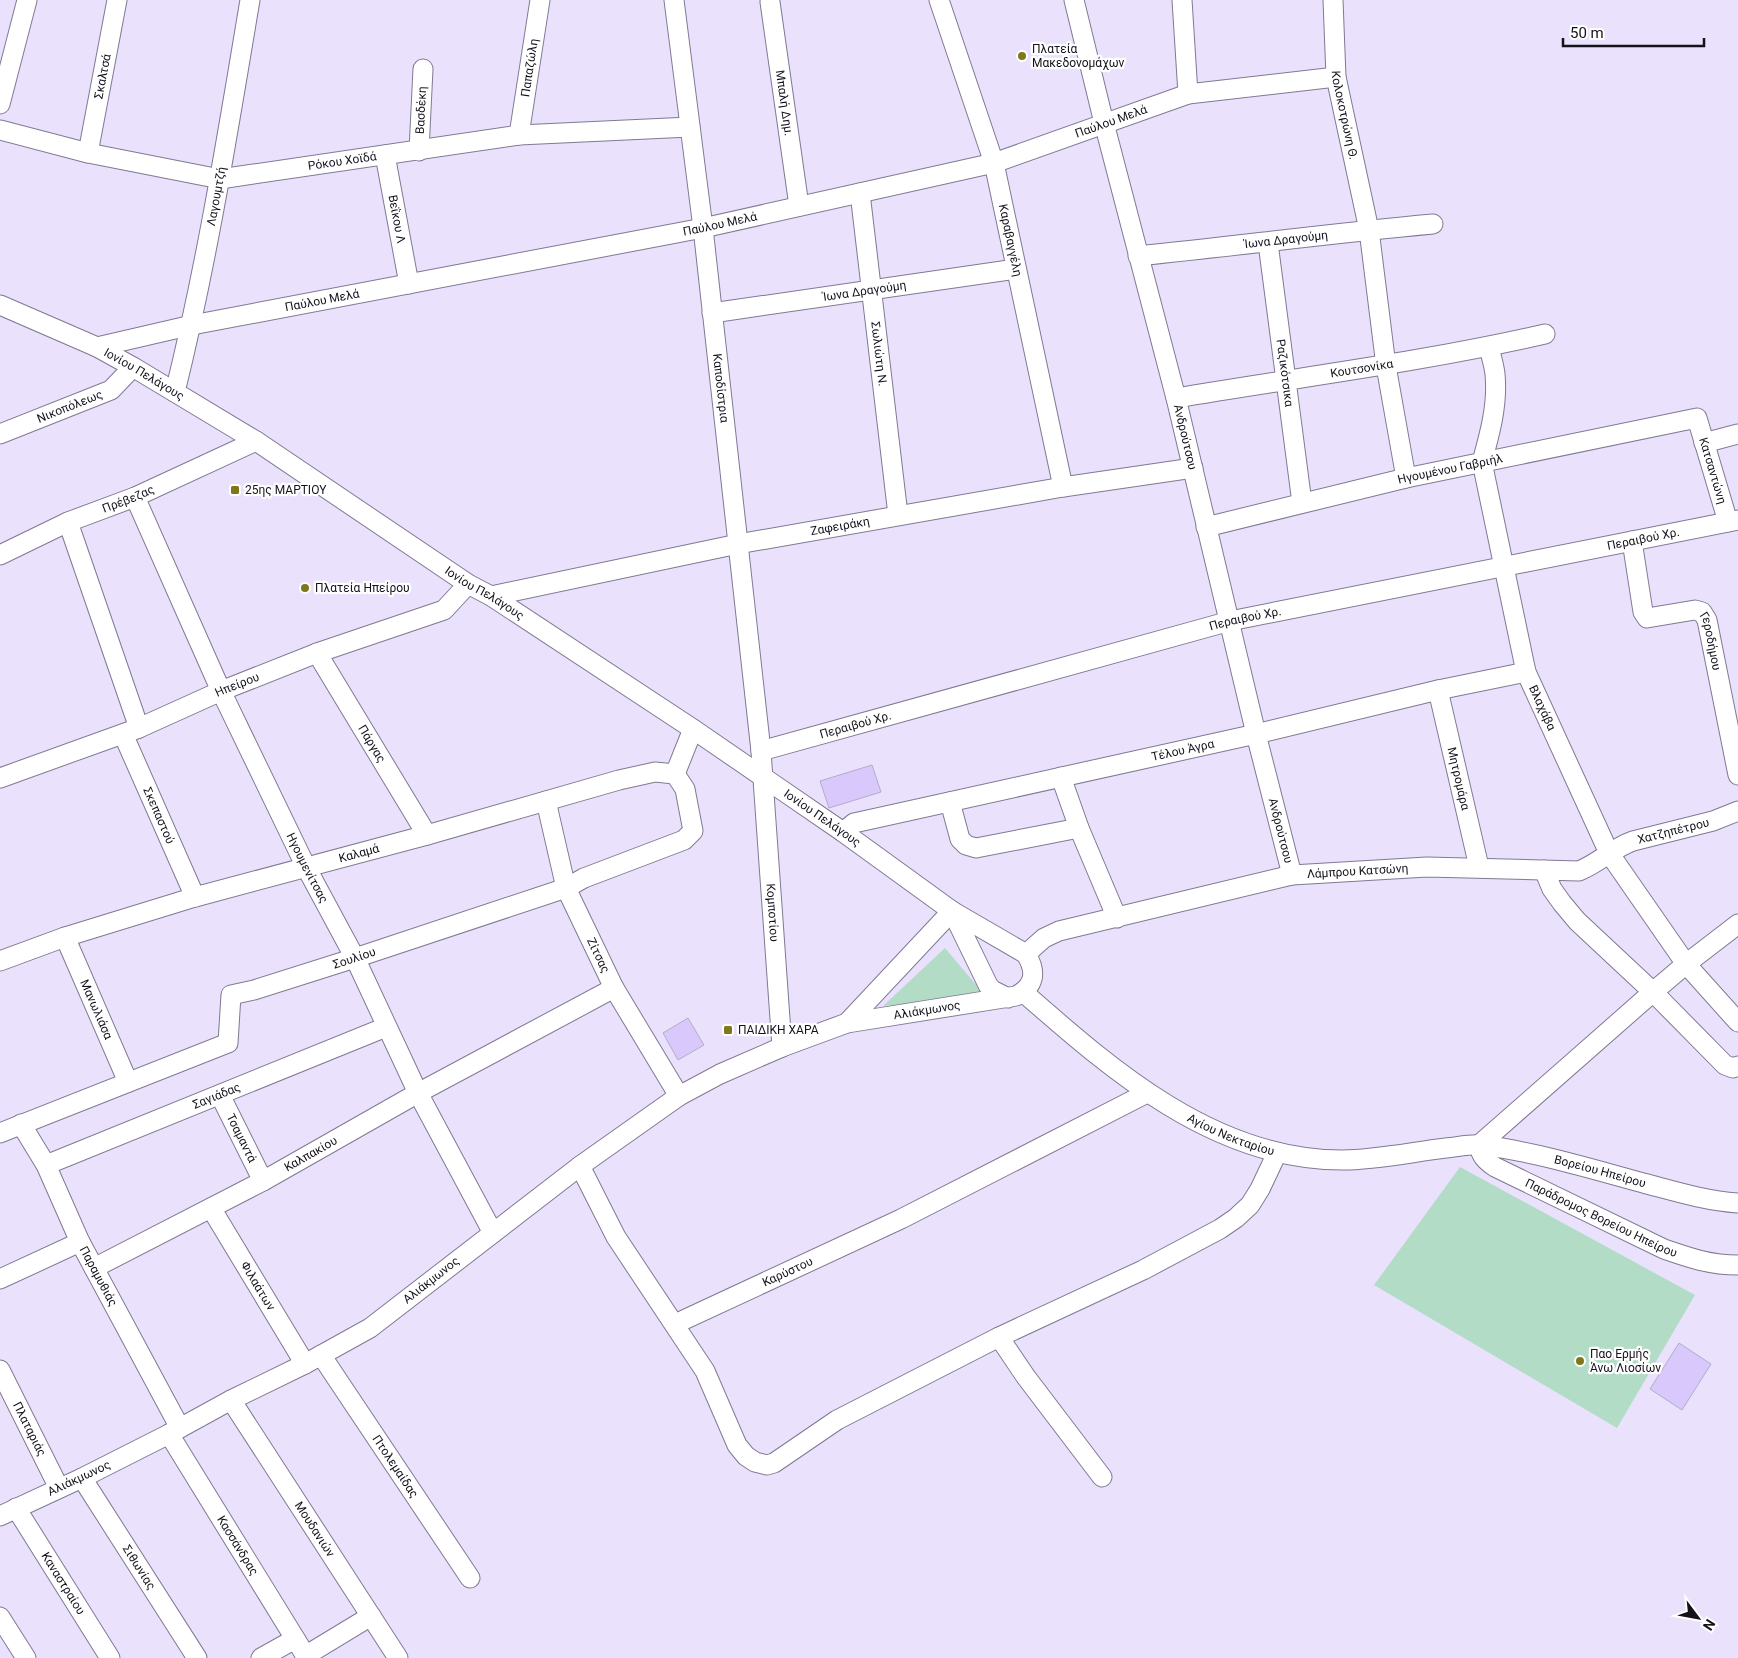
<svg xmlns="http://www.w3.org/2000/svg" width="1738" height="1658" viewBox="0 0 1738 1658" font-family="Roboto,sans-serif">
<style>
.green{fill:#b2dcc6}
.building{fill:#d9c8fb;stroke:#b5acc7}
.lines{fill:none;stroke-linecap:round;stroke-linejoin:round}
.minor-casing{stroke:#817992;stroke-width:21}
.minor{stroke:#fff;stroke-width:19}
.poi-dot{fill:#7e771b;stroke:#fff;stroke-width:2}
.labels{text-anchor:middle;stroke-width:4.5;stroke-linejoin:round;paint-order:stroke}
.poi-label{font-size:12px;fill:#14111a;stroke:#fff;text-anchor:start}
.street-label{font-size:12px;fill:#14111a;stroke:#fff}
</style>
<rect width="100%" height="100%" fill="#eae1fd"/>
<!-- green -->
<g class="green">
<polygon points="945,948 982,992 940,1001 883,1006"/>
<polygon points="1460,1167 1695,1295 1617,1428 1374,1285"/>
</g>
<!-- building -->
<g class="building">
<polygon points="872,765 881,792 829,808 820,781"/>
<polygon points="688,1018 704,1045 678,1060 663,1033"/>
<polygon points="1679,1343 1711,1364 1682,1410 1650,1389"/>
</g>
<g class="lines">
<defs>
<g id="minor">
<path id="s1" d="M 674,0 L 703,228 L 761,751 L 782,1047"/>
<path id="s2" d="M 939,0 L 994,163 L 1063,487"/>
<path id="s3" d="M 1074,0 L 1104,123 L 1176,398 L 1256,734 L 1292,875"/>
<polyline points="1182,0 1188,94"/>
<path id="s4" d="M 1333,0 L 1336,77 L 1369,230 L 1386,366 L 1406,478"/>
<path id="s5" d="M 770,2 L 799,206"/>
<polyline points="0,104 27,0"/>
<path id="s6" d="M 0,130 L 88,153 L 220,179 L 519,135 L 690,127"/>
<path id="s7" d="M 519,135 L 540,0"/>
<path id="s8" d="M 419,151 L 423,69"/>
<path id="s9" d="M 88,153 L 117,0"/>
<path id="s10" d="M 385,155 L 409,284"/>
<path id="s11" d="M 860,193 L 898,515"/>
<path id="s12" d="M 1268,243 L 1302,503"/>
<path id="s13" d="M 1138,256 C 1236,246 1334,233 1433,224"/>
<path id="s14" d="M 0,305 L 97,347 L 133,367 L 256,441 L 468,584 L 491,596 L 693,729 L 843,832 L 952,911 L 1026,954 C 1037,972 1035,986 1016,996 L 847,1023 L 782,1047 L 720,1074 L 679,1096 L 580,1166 L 370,1328 L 305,1364 L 231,1400 L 169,1434 L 82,1478 L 0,1516"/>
<path id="s15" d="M 712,313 L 1016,269"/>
<path id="s16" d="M 97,347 L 192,325 L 703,228 L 994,163 L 1188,94 L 1336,77"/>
<path id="s17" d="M 1489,347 C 1491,356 1494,365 1495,374 C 1498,404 1490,433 1482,462 L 1526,672 L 1609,853 L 1686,964 L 1738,1022"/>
<path id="s18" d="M 175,392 C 207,263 228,131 250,0"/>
<path id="s19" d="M 1176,398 C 1300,377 1423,362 1545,334"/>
<path id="s20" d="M 0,434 L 111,390 L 133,367"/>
<polyline points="1704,443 1738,434"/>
<path id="s21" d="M 135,497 L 221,691 L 306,867 L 355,958 L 418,1093 L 493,1233"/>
<polyline points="68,522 139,728"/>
<path id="s22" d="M 1206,527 L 1406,478 L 1697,418 L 1728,522"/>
<path id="s23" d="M 1632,541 L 1643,612 L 1647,618 L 1695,610 L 1702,612 L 1707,620 L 1738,775"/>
<path id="s24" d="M 0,555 L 68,522 L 135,497 L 256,441"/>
<path id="s25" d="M 491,596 L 738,544 L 1063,487 L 1193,468"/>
<path id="s26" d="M 317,653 L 427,835"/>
<path id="s27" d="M 1438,690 L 1479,867"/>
<path id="s28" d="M 123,734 L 195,897"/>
<path id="s29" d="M 761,751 L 1230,621 L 1738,520"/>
<polyline points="1061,777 1079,828 1117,918"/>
<path id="s30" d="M 0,778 L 139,728 L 221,691 L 317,653 L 444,610 L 468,584"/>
<path id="s31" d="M 546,801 L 566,888 L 614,988 L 679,1096"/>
<polyline points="950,802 960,839 966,845 976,848 1079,828"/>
<path id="s32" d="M 843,832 L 854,823 L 1256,734 L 1438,690 L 1526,672"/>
<polyline points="1544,870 1552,889 1562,903 1577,921 1653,992 1725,1065 1733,1068 1738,1066"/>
<polyline points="952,911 988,985 992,990 1008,998"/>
<path id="s33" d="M 65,937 L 128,1082"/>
<path id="s34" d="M 1026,954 L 1044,938 L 1059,931 L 1292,875 L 1427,867 L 1579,871 C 1599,863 1613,848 1633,841 L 1713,821 L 1738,811"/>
<path id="s35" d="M 0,961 L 65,937 L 195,897 L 427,835 L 619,780 L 655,772 L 675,774 L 693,729"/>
<path id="s36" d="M 1023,992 C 1113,1071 1215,1160 1342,1160 C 1377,1160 1412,1152 1446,1148 C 1457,1147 1470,1144 1481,1145 C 1537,1152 1592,1169 1647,1184 C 1677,1192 1707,1201 1738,1203"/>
<polyline points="847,1023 952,911"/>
<path id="s37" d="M 220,1095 L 263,1181"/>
<path id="s38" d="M 21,1124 L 46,1165 L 80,1242 L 180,1428"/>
<path id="s39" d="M 0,1133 L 228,1043 L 231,995 L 254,990 L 355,958 L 566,888 L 584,878 L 684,840 L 693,831 L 685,789 L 675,774"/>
<polyline points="1479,1145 1653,992 1686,964 1738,924"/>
<path id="s40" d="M 1479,1145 C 1481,1156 1485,1160 1495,1167 L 1664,1249 C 1690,1258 1710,1265 1738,1265"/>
<path id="s41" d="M 46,1165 L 386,1027"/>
<polyline points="580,1166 616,1237 705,1371 737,1445 746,1456 755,1462 767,1465 774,1463 837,1420 999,1337 1143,1270 1220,1229 1236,1218 1250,1205 1260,1189 1277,1153"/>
<path id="s42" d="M 211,1208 L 305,1364"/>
<path id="s43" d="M 94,1268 L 263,1181 L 418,1093 L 614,988"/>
<polyline points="0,1279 80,1242"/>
<path id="s44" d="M 675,1324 L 901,1219 L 1147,1093"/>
<polyline points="999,1337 1026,1377 1102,1477"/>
<path id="s45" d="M 321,1355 L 470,1578"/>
<path id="s46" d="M 0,1370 L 59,1488"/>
<path id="s47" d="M 231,1400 L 398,1658"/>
<path id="s48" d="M 169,1434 L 307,1658"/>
<path id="s49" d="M 82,1478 L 197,1658"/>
<path id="s50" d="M 16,1508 L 110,1658"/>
<polyline points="0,1617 26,1658"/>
<polyline points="305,1656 371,1616"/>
<polyline points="261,1658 295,1639"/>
</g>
</defs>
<!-- minor casing -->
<use href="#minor" class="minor-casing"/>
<!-- minor -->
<use href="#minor" class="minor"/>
</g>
<!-- markers -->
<g class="poi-dot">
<circle cx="1022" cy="56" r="5"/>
<rect x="230" y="485" width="10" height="10" rx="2.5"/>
<circle cx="305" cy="588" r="5"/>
<rect x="723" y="1025" width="10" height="10" rx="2.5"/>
<circle cx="1580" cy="1361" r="5"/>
</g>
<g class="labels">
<!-- poi labels -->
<g class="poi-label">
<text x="1032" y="53">Πλατεία<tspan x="1032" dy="14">Μακεδονομάχων</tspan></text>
<text x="245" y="494">25ης ΜΑΡΤΙΟΥ</text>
<text x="315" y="592">Πλατεία Ηπείρου</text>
<text x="738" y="1034">ΠΑΙΔΙΚΗ ΧΑΡΑ</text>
<text x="1590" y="1358">Παο Ερμής<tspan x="1590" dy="14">Άνω Λιοσίων</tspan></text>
</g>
<!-- street labels -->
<g class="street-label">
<text dy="4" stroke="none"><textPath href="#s7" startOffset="68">Παπαζώλη</textPath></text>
<text dy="4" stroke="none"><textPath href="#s9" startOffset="78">Σκαλτσά</textPath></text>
<text dy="4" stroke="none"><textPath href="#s5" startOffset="102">Μπαλή Δημ.</textPath></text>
<text dy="4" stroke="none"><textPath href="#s8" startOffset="41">Βασδέκη</textPath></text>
<text dy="4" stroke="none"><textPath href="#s4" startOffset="116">Κολοκοτρώνη Θ.</textPath></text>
<text dy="4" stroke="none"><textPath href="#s16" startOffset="1040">Παύλου Μελά</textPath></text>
<text dy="4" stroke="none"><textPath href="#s6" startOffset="349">Ρόκου Χοϊδά</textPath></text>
<text dy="4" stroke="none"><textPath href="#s18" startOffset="200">Λαγουμτζή</textPath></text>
<text dy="4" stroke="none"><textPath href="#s10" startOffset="65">Βεΐκου Λ</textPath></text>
<text dy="4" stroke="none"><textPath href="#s16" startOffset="635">Παύλου Μελά</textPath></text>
<text dy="4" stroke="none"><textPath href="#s13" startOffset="149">Ίωνα Δραγούμη</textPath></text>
<text dy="4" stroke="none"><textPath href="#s2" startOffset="251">Καραβαγγέλη</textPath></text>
<text dy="4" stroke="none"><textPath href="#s15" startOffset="154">Ίωνα Δραγούμη</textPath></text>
<text dy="4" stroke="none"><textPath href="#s16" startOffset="230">Παύλου Μελά</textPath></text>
<text dy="4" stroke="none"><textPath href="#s11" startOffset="162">Σωλιώτη Ν.</textPath></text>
<text dy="4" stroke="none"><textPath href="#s19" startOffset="188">Κουτσονίκα</textPath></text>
<text dy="4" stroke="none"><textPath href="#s12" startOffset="131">Ραζικότσικα</textPath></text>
<text dy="4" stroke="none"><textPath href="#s14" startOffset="160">Ιονίου Πελάγους</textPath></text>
<text dy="4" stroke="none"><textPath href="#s1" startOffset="391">Καποδίστρια</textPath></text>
<text dy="4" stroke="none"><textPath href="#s20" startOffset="75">Νικοπόλεως</textPath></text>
<text dy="4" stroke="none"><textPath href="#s3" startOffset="451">Ανδρούτσου</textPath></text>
<text dy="4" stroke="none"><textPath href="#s22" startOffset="251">Ηγουμένου Γαβριήλ</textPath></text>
<text dy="4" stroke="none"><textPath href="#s22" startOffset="558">Κατσαντώνη</textPath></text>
<text dy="4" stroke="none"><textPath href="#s24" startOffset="140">Πρέβεζας</textPath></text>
<text dy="4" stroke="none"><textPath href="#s25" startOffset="356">Ζαφειράκη</textPath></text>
<text dy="4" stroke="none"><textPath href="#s29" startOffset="908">Περαιβού Χρ.</textPath></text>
<text dy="4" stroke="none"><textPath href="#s14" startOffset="565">Ιονίου Πελάγους</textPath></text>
<text dy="4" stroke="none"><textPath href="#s29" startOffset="502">Περαιβού Χρ.</textPath></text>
<text dy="4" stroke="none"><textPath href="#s23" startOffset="166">Γεροδήμου</textPath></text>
<text dy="4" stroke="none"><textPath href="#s30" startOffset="255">Ηπείρου</textPath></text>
<text dy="4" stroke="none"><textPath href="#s17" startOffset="371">Βλαχάβα</textPath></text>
<text dy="4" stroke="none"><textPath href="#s29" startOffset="98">Περαιβού Χρ.</textPath></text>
<text dy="4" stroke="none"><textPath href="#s26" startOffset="106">Πάργας</textPath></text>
<text dy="4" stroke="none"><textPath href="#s32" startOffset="351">Τέλου Άγρα</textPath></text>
<text dy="4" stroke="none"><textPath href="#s27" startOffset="91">Μητρομάρα</textPath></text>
<text dy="4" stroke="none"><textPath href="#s28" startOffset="89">Σκεπαστού</textPath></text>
<text dy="4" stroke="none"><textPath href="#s14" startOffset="971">Ιονίου Πελάγους</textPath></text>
<text dy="4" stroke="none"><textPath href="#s3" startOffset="856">Ανδρούτσου</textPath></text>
<text dy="4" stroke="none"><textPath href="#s34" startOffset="671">Χατζηπέτρου</textPath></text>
<text dy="4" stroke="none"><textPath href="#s35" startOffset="375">Καλαμά</textPath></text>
<text dy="4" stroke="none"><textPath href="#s21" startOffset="409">Ηγουμενίτσας</textPath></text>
<text dy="4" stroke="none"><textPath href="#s34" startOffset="346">Λάμπρου Κατσώνη</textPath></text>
<text dy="4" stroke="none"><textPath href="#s1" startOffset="918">Κομποτίου</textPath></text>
<text dy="4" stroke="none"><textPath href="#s31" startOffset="164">Ζίτσας</textPath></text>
<text dy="4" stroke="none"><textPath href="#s39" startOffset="422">Σουλίου</textPath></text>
<text dy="4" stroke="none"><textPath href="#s33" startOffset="79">Μανωλιάσα</textPath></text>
<text transform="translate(927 1010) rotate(-9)" y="4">Αλιάκμωνος</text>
<text dy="4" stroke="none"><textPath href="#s41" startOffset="184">Σαγιάδας</textPath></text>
<text dy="4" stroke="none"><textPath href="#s36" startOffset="254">Αγίου Νεκταρίου</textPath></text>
<text dy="4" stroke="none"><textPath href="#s37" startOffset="48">Τσαμαντά</textPath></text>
<text dy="4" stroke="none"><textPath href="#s43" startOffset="245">Καλπακίου</textPath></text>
<text dy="4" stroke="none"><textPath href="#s36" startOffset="631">Βορείου Ηπείρου</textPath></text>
<text dy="4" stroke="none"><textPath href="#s40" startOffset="146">Παράδρομος Βορείου Ηπείρου</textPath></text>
<text dy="4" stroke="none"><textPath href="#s44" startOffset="124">Καρύστου</textPath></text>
<text dy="4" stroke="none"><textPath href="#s38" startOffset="171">Παραμυθιάς</textPath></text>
<text transform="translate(431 1280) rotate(-38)" y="4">Αλιάκμωνος</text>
<text dy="4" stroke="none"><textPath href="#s42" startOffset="91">Φιλαάτων</textPath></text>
<text dy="4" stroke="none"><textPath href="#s46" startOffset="66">Πλαταριάς</textPath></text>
<text dy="4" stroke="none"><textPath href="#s45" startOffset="134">Πτολεμαίδας</textPath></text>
<text transform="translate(79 1478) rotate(-25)" y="4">Αλιάκμωνος</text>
<text dy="4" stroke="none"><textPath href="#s47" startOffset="154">Μουδανιών</textPath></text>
<text dy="4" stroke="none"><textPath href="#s48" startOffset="131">Κασσάνδρας</textPath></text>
<text dy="4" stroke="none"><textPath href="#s49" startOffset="106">Σιθωνίας</textPath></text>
<text dy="4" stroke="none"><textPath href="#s50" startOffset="89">Καναστραίου</textPath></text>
</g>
</g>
<!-- north arrow -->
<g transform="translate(1698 1618) rotate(122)" stroke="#ffffff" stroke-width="4" paint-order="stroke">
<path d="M0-4L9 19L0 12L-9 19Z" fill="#14111a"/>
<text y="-8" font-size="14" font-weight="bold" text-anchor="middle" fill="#14111a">N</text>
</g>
<!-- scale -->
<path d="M1563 38v8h141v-8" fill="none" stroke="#14111a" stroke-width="2.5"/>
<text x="1570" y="38" font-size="15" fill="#14111a" stroke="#ffffff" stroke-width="4" paint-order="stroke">50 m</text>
</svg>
